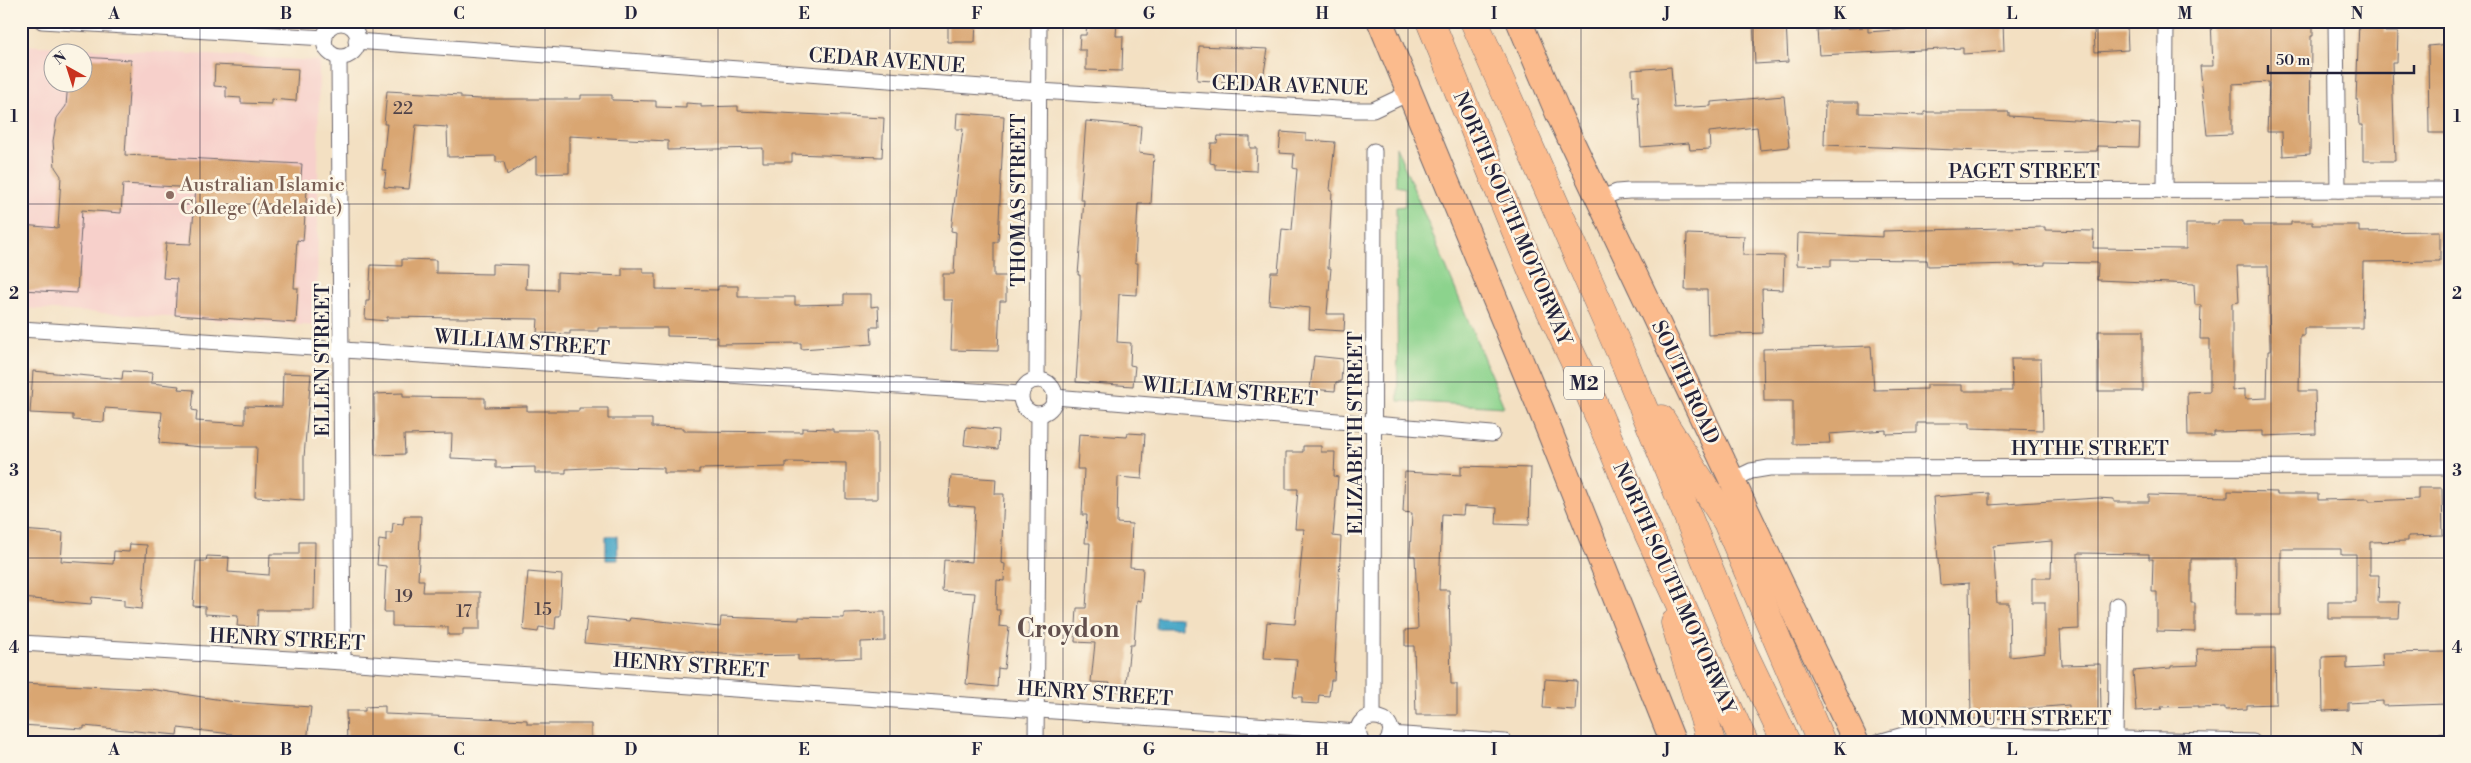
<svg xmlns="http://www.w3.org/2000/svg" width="2471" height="763" viewBox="0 0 2471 763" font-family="'Libre Bodoni',serif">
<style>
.built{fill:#f7d0cb;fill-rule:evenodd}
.green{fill:#8cd38d;stroke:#577a64}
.water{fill:#48a7c7;stroke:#356481}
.building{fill:#d9a672;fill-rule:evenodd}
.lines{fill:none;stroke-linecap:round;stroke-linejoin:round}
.street-casing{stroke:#6b646a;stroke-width:17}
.primary-casing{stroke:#6b646a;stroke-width:27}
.highway-casing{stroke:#6b646a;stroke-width:29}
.street{stroke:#fff;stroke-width:15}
.primary{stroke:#fbbb8d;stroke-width:25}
.highway{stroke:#fbbb8d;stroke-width:28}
.grid{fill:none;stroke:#22223b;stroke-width:1;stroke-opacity:0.55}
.education-dot{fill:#8d6e63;stroke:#fcf5e5;stroke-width:2}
.labels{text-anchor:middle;stroke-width:5;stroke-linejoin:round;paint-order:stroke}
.number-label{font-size:18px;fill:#504349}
.shield{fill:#fcf5e5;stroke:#63616e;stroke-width:1}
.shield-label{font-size:19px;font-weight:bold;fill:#22223b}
.street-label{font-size:20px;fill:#22223b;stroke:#fcf5e5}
.education-label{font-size:20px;fill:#785e54;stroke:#fcf5e5;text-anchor:start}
.district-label{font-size:25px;font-weight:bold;fill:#62504e;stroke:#fcf5e5}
.neatline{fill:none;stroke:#22223b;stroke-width:2}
.grid-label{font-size:16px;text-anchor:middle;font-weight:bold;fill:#22223b}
</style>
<rect width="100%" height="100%" fill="#fcf5e5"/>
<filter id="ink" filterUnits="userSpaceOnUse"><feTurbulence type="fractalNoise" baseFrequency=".02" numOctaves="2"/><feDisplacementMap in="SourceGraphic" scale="10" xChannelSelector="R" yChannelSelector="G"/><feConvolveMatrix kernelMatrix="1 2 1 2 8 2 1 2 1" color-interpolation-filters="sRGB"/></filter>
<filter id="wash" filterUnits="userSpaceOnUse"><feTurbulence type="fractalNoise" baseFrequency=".0096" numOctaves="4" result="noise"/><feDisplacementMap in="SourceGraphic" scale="20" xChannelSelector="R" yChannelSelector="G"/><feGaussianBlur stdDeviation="1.12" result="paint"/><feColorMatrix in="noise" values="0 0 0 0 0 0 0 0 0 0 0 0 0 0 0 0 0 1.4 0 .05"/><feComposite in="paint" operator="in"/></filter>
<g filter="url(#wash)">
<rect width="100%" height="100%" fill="#f3e0c2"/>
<!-- built -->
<path class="built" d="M 21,45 L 319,61 L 317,326 L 21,308 ZM 52,52 L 82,52 L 82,82 L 52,82 Z"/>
<!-- green -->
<polygon class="green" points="1396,146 1504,407 1398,401 1396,207 1405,206 1405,188 1396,186"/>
<!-- water -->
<g class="water">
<polygon points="606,536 617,536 618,560 606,560"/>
<polygon points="1156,617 1181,618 1181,628 1156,628"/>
</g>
<g id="blocks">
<!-- building -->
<g class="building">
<polygon points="948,21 976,21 975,42 948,42"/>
<polygon points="1087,21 1117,21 1116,36 1123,36 1122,71 1086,70 1086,50 1079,50 1080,35 1086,35"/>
<polygon points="1753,21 1786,21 1788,62 1755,64"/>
<polygon points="2211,21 2313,21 2313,36 2311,36 2310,154 2283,156 2282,132 2267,132 2269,82 2232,84 2232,134 2207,135 2200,66 2213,66"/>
<polygon points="2359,21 2385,21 2385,32 2398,32 2397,62 2392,62 2395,161 2363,161 2363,125 2359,125 2358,100 2356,100"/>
<polygon points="2003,22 2004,51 1963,54 1963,48 1819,55 1817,30 1868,27 1868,32"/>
<polygon points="2127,26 2128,50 2095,52 2094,27"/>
<polygon points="2450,44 2450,133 2429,133 2428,46"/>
<polygon points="1199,46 1268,49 1262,84 1197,80"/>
<polygon points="82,57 131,60 125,155 302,164 300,189 307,190 303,241 297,240 294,288 298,288 296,323 175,315 177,279 163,278 166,243 191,244 196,188 123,184 121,213 82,210 77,293 21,290 21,225 58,228 61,176 55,167 53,141 57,118 66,106 68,82 82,82"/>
<polygon points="215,65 298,69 296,101 271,99 271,104 241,103 241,98 226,97 226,87 214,86"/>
<polygon points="1671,67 1674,108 1711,106 1711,102 1784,96 1789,147 1760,150 1757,127 1709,132 1710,149 1690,150 1689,143 1641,147 1638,96 1633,96 1632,70"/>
<polygon points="387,91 461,95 461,98 480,99 581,99 581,95 612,95 612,100 656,101 656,107 686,108 686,103 701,104 701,107 738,106 738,111 884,118 882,157 792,154 792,162 763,162 763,148 668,150 668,141 569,136 569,173 536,174 536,156 507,175 504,162 496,162 496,156 448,157 447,127 416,125 409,189 384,187 386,170 382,170 387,124 384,124"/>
<polygon points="1825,102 1859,102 1859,113 1924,115 1924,112 2009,112 2009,116 2140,124 2139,147 2097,146 2097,151 2008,152 1824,145"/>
<polygon points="957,113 1004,116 998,242 994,242 994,276 1006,276 1006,301 1000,301 998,351 951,350 953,300 943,300 943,274 954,274 956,232 951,231 963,129 956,129"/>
<polygon points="1086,121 1141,126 1139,153 1154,155 1151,204 1138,204 1135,263 1138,263 1137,295 1119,294 1117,342 1131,343 1130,365 1135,366 1133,386 1076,382 1080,315 1080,275 1078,275 1084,200 1080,200"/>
<polygon points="1281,132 1306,134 1306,140 1335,142 1330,190 1332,191 1328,268 1331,268 1327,314 1345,314 1344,331 1309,329 1310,308 1269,304 1271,272 1278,272 1282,229 1292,230 1297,169 1293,168 1294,154 1279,153"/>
<polygon points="1218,136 1250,137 1250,148 1257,148 1256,171 1215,169 1215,164 1210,163 1211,143 1217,143"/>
<path d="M 2218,221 L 2243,221 L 2243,225 L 2291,225 L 2291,222 L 2313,222 L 2313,225 L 2359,225 L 2359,232 L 2440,231 L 2440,261 L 2363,262 L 2362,328 L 2304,328 L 2304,336 L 2300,336 L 2299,391 L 2315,391 L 2316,434 L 2263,436 L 2263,431 L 2214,432 L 2214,436 L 2188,436 L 2187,392 L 2210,391 L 2210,339 L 2200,339 L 2201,305 L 2195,305 L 2194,284 L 2097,280 L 2098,263 L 2045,262 L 2045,265 L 2015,266 L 2015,264 L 1928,266 L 1927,260 L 1831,259 L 1831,266 L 1797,265 L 1798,233 L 1883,237 L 1883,231 L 2045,227 L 2045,230 L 2094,231 L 2093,248 L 2186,249 L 2186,224 L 2218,224 ZM 2237,266 L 2268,266 L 2270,351 L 2268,351 L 2267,398 L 2245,399 L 2245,389 L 2232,390 L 2232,303 L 2239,302 Z"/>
<polygon points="1687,234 1744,236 1743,255 1784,256 1783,290 1762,289 1763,333 1708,335 1707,290 1685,290"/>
<polygon points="402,259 436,260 436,273 492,274 492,264 527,265 526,289 557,290 557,273 622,276 622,268 643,268 643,273 656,273 656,289 718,290 718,286 738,286 738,297 795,297 795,305 844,304 844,294 871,294 871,307 878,306 879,327 871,327 872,344 801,349 801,343 718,344 718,337 667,336 667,328 598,328 598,331 570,331 570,334 537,333 538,319 387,317 387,321 365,319 366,301 369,301 371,265 402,266"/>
<rect x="2098" y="331" width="45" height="60"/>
<polygon points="1871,346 1874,390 1927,389 1927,385 1962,385 1962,391 2012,391 2011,359 2041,359 2043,430 1970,428 1970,423 1917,423 1917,433 1886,434 1886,430 1829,434 1830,443 1793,444 1793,401 1764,401 1763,349"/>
<polygon points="1314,356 1343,359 1341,382 1336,382 1335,391 1310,389"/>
<polygon points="33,371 122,379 123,371 152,373 151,383 179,386 178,389 194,390 192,410 197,411 196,421 245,424 245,406 282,407 283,373 311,374 304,457 304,500 255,497 257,447 202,447 159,443 162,412 105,408 104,422 73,420 73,415 30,413"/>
<polygon points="403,393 403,397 485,398 485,407 527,406 527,411 579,411 579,408 608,408 608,419 652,419 652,427 684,428 684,431 802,432 802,428 833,429 833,432 877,432 877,499 846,499 846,463 786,462 786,467 699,469 699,473 664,473 664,468 608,467 566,469 566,473 535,473 535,467 496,468 496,460 451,458 452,434 404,435 405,454 375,455 374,394"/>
<polygon points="966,427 999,430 998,449 964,445"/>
<polygon points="1128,433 1145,434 1142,479 1118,477 1117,523 1132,524 1130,567 1143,568 1141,601 1137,600 1134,645 1130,645 1125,692 1109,690 1110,683 1091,682 1095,643 1075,642 1077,608 1086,608 1090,543 1085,543 1087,515 1082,515 1084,469 1077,469 1079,434 1127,437"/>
<polygon points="1303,446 1321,446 1321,452 1335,452 1334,476 1338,477 1333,536 1341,537 1334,680 1331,680 1329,696 1319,695 1318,704 1302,703 1302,697 1293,697 1297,660 1264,658 1267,622 1295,624 1304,529 1295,529 1298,489 1286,489 1286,452 1303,452"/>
<polygon points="1461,466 1531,468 1529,525 1496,524 1497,508 1464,506 1463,515 1442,514 1439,590 1449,590 1451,684 1457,684 1457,715 1416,715 1414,646 1405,646 1405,630 1418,629 1415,556 1410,556 1412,513 1403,512 1405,472 1461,475"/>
<polygon points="951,476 996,479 995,494 1004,494 1001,563 1005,564 1004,581 997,580 996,610 1000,610 999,626 1009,627 1004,669 998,668 997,687 966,684 975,593 942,591 944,560 972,562 975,507 948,505"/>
<path d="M 2418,488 L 2442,488 L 2443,535 L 2408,536 L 2408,541 L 2370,542 L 2370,575 L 2379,575 L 2378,602 L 2400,602 L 2399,618 L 2328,618 L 2328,602 L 2356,602 L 2356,554 L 2341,554 L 2341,549 L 2281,549 L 2281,615 L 2235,615 L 2236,559 L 2191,559 L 2191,603 L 2195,603 L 2195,632 L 2157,631 L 2157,592 L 2152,592 L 2153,559 L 2149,559 L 2149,554 L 2078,553 L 2079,629 L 2060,630 L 2062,665 L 2100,664 L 2101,710 L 2069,710 L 2069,705 L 2010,710 L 2010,718 L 1971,719 L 1969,583 L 1940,585 L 1933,497 L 1989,493 L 1989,505 L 2098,498 L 2114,499 L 2114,502 L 2149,502 L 2149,495 L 2228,497 L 2228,491 L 2277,492 L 2277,494 L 2318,494 L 2318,500 L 2369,499 L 2369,501 L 2418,499 ZM 2052,541 L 2051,578 L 2032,578 L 2032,602 L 2045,602 L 2045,653 L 2010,657 L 2009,603 L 1997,603 L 1993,546 Z"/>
<polygon points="404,516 421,516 418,580 424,580 423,592 480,592 480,629 463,629 463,635 448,635 448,627 392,626 392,612 384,612 386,566 377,565 379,540 386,541 386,533 392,533 393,523 403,524"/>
<polygon points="21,530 63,533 61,561 113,564 114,551 129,552 130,544 147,545 142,609 124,607 124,600 92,597 91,604 21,598"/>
<polygon points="299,542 315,542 314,610 258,610 257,627 237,626 238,616 205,614 205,607 193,606 196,561 206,561 207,556 229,557 228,572 269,575 270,554 299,554"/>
<polygon points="528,572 562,575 560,616 556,616 555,629 539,627 538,632 523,630"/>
<polygon points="885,612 885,641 861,642 861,658 798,660 798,655 748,656 584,643 587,617 629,621 630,618 720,627 721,617 799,620 799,617 844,618 844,613"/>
<polygon points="2275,648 2276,704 2247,705 2247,709 2225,710 2225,707 2198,708 2198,706 2161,707 2162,709 2136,711 2133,671 2171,668 2171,666 2198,665 2197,649"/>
<polygon points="2447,652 2448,704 2383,706 2383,701 2348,703 2348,710 2323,711 2322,657 2347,656 2347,669 2383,667 2382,653"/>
<polygon points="1545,679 1577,681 1575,710 1543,708"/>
<polygon points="21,683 150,689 235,702 311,707 307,742 231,742 232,734 178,728 177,735 84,726 84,729 21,725"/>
<polygon points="385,706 385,714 527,720 527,724 591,724 591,742 347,742 346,711 365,711 365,707"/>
</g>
</g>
</g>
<g filter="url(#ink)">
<use href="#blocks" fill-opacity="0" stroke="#6b646a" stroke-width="1"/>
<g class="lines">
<defs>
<g id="street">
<polyline points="42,21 325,38"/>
<polyline points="2336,21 2338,190"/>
<circle cx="341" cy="40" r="17"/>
<polyline points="356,41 1039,91 1355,110 1373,110 1411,92"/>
<polyline points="339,58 343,662"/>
<polyline points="2165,191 2166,21"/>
<polyline points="1599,199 1617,192 1629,191 2450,190"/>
<polyline points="21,329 1021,394"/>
<circle cx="1038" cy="397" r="17"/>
<polyline points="1037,380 1039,21"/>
<polyline points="1055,397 1492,434"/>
<polyline points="1732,480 1751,471 1769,468 2450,467"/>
<polyline points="21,643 343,662 1358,732"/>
<polyline points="1373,716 1374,151"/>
<polyline points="1390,734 1505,742"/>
<polyline points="2115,739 2117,605"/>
<path d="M 1361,741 C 1345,707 1406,711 1387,742"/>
<polyline points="1036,742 1039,414"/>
<polyline points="1879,742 1907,734 2253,742"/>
<polyline points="2424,742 2450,741"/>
</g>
<g id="primary">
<polyline points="1380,21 1541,410 1673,742"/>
<polyline points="1519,21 1558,113 1856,742"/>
</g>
<g id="highway">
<polyline points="1430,21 1533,273 1587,388 1649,535 1744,742"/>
<polyline points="1474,21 1625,363 1744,654 1786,742"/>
<polyline points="1661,419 1727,522 1821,742"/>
<polyline points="1675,623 1711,742"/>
</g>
</defs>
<!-- street casing -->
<use href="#street" class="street-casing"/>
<!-- primary casing -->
<use href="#primary" class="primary-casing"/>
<!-- highway casing -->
<use href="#highway" class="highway-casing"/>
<!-- street -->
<use href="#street" class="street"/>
<!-- primary -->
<use href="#primary" class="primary"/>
<!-- highway -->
<use href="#highway" class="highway"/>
</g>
</g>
<!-- grid -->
<path class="grid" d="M 200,21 L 200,742M 373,21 L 373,742M 545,21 L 545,742M 718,21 L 718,742M 890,21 L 890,742M 1063,21 L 1063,742M 1236,21 L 1236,742M 1408,21 L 1408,742M 1581,21 L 1581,742M 1753,21 L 1753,742M 1926,21 L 1926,742M 2098,21 L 2098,742M 2271,21 L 2271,742M 21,204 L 2450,204M 21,382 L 2450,382M 21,558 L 2450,558"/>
<!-- markers -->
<circle class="education-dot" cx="170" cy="195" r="5"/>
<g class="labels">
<!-- number labels -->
<g class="number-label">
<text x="403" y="114">22</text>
<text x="404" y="602">19</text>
<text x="543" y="615">15</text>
<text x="464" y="617">17</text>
</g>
<!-- shield labels -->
<rect class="shield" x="1564" y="366.5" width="40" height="33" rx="4"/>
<g class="shield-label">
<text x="1584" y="390">M2</text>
</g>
<!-- street labels -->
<g class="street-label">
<text transform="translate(887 60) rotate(4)" y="7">CEDAR AVENUE</text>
<text transform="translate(1290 85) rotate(2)" y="7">CEDAR AVENUE</text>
<text x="2024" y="178">PAGET STREET</text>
<text transform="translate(1018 200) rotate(-90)" y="7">THOMAS STREET</text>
<text transform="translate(1513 218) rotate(67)" y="7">NORTH SOUTH MOTORWAY</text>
<text transform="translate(522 342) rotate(4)" y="7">WILLIAM STREET</text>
<text transform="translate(322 360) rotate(-90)" y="7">ELLEN STREET</text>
<text transform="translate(1686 382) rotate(65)" y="7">SOUTH ROAD</text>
<text transform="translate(1230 391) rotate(5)" y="7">WILLIAM STREET</text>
<text transform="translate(1355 433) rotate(-90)" y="7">ELIZABETH STREET</text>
<text x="2090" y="455">HYTHE STREET</text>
<text transform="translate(1675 588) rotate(66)" y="7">NORTH SOUTH MOTORWAY</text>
<text transform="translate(287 639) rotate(3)" y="7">HENRY STREET</text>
<text transform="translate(691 665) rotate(4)" y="7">HENRY STREET</text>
<text transform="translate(1095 693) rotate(4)" y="7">HENRY STREET</text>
<text x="2006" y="725">MONMOUTH STREET</text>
</g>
<!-- education labels -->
<g class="education-label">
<text x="180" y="191">Australian Islamic<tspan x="180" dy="23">College (Adelaide)</tspan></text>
</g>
<!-- district labels -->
<g class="district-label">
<text x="1068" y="637">Croydon</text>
</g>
</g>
<!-- margin -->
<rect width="2471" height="763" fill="none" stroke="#fcf5e5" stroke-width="55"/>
<!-- north arrow -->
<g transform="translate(68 68) rotate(321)"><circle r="24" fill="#fcf5e5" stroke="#a5a1a1"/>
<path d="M0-4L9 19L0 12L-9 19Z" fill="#c8321e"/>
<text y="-8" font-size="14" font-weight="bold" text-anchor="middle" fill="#22223b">N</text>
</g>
<!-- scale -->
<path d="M2268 65v8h146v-8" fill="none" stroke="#22223b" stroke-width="2.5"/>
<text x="2276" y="65" font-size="15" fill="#22223b" stroke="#fcf5e5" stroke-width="4" paint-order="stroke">50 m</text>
<rect x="28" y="28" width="2416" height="708" class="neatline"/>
<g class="grid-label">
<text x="114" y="19">A</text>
<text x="286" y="19">B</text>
<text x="459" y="19">C</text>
<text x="631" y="19">D</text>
<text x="804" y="19">E</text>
<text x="977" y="19">F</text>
<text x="1149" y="19">G</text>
<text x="1322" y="19">H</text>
<text x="1494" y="19">I</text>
<text x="1667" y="19">J</text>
<text x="1840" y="19">K</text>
<text x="2012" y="19">L</text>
<text x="2185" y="19">M</text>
<text x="2357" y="19">N</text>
<text x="14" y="122">1</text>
<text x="2457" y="122">1</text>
<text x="14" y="299">2</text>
<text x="2457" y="299">2</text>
<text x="14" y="476">3</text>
<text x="2457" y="476">3</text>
<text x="14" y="653">4</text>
<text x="2457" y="653">4</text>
<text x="114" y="755">A</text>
<text x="286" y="755">B</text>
<text x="459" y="755">C</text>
<text x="631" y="755">D</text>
<text x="804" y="755">E</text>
<text x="977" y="755">F</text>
<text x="1149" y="755">G</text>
<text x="1322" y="755">H</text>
<text x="1494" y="755">I</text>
<text x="1667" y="755">J</text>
<text x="1840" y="755">K</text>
<text x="2012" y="755">L</text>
<text x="2185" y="755">M</text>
<text x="2357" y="755">N</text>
</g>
</svg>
